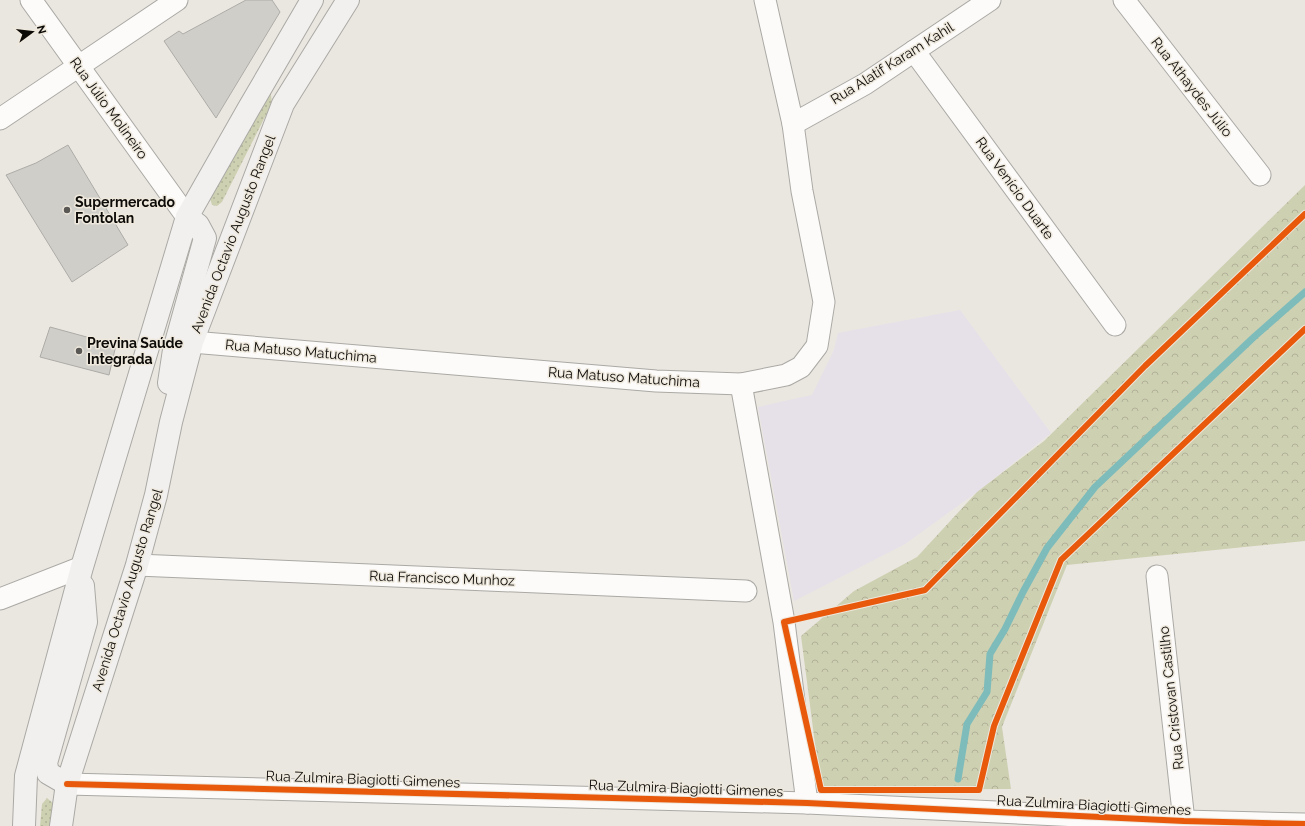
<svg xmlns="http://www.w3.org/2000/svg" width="1305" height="826" viewBox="0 0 1305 826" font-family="Raleway,sans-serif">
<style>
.education{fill:#e6e0e9}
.grass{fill:url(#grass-dots)}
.park{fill:url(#park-crowns)}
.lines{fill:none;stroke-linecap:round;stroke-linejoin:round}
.stream{stroke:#7dbcba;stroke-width:7}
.building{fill:#d0cec9;stroke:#aeaca7}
.street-casing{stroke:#aba9a4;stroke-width:23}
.secondary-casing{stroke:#aba9a4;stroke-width:24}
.street{stroke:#fcfbfa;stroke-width:21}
.secondary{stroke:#f2f0ef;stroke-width:22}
.cycleway-casing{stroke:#eee8dd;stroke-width:8}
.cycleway{stroke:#e8590c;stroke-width:6}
.poi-dot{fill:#5a5854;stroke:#eee8dd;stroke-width:1.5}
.labels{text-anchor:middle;stroke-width:3;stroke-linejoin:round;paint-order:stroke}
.street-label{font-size:14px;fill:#0d0b08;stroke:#eee8dd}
.poi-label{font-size:14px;font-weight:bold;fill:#0d0b08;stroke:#eee8dd;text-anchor:start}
</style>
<defs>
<pattern id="grass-dots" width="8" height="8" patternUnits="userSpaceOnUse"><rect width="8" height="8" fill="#ced0b2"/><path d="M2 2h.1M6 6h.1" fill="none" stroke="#b0b198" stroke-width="1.8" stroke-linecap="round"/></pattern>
<pattern id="park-crowns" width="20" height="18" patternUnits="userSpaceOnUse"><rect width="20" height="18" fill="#ced0b2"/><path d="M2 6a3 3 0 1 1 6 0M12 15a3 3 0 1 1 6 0" fill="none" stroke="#b0b198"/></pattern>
</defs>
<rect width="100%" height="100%" fill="#eae7e1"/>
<!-- education -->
<polygon class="education" points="960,310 1051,433 977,492 905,544 794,601 758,407 812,395 834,350 838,333"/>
<!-- grass -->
<g class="grass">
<polygon points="270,87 272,103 222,202 217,206 212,205 210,198"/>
<polygon points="47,798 53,803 50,826 40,826 42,804"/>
</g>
<!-- park -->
<polygon class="park" points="1305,185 1305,541 1067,565 1002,727 1011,789 821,790 801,636 854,591 917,557 977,492 1044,441"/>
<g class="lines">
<!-- stream -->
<polyline class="stream" points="958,779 967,724 987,692 990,654 1005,629 1023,592 1047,548 1095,487 1254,337 1305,292"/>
</g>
<!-- building -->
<g class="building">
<polygon points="246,0 272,0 280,12 216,118 164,41 179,31 183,34"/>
<polygon points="68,145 128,245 72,282 6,175 36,163"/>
<polygon points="50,327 116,345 109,375 40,357"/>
</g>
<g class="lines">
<defs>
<g id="street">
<polyline points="31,0 187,217"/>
<polyline points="1124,0 1260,175"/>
<polyline points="914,51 1115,325"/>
<polyline points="0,119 177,0"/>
<polyline points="793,124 865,84 990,0"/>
<polyline points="192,342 656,381 741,384 786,375 801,367 817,346 824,302 802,191 793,124 765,0"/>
<polyline points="741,384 784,622 807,803"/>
<polyline points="137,565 746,591"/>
<polyline points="1157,576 1184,821"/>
<polyline points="0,599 82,567"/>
<polyline points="67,784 807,803 1184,821 1305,824"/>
</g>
<g id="secondary">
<polyline points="169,383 174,350 205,238 198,225 187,217"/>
<polyline points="67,784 48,773 46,763 86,622 83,586"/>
<polyline points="24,826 26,776 82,567 187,217 249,108 312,0"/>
<polyline points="61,826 67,784 137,565 156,495 171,422 192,342 283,104 348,0"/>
</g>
</defs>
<!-- street casing -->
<use href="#street" class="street-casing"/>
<!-- secondary casing -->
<use href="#secondary" class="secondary-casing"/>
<!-- street -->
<use href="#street" class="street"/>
<!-- secondary -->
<use href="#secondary" class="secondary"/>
<defs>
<g id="cycleway">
<polyline points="1305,214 1145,366 925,590 784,622 821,790 979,790 994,726 1061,560 1305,329"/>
<polyline points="67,784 807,803 1184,821 1305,824"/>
</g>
</defs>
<!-- cycleway casing -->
<use href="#cycleway" class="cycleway-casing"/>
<!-- cycleway -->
<use href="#cycleway" class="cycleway"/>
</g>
<!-- markers -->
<g class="poi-dot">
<circle cx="67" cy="210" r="4"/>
<circle cx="79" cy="351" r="4"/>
</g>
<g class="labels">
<!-- street labels -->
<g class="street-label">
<text transform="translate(892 63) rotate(-32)" y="5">Rua Alatif Karam Kahil</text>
<text transform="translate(1192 87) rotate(52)" y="5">Rua Athaydes Júlio</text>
<text transform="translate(109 108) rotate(54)" y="5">Rua Júlio Molineiro</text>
<text transform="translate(1015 188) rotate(54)" y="5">Rua Venício Duarte</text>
<text transform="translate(233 234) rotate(-69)" y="5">Avenida Octavio Augusto Rangel</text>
<text transform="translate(301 351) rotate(5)" y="5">Rua Matuso Matuchima</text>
<text transform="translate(624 377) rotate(4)" y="5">Rua Matuso Matuchima</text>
<text transform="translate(442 578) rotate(2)" y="5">Rua Francisco Munhoz</text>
<text transform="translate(127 590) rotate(-73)" y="5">Avenida Octavio Augusto Rangel</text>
<text transform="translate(1171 698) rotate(-96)" y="5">Rua Cristovan Castilho</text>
<text transform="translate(363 779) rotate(2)" y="5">Rua Zulmira Biagiotti Gimenes</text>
<text transform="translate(686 788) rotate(2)" y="5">Rua Zulmira Biagiotti Gimenes</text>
<text transform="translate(1094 805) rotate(3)" y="5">Rua Zulmira Biagiotti Gimenes</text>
</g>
<!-- poi labels -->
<g class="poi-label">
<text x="75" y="207">Supermercado<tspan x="75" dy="16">Fontolan</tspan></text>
<text x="87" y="348">Previna Saúde<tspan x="87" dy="16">Integrada</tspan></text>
</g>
</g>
<!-- north arrow -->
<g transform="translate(32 32) rotate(75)" stroke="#eee8dd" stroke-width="3" paint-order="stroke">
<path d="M0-3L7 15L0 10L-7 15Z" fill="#0d0b08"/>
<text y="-6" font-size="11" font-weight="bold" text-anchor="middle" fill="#0d0b08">N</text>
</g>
</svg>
